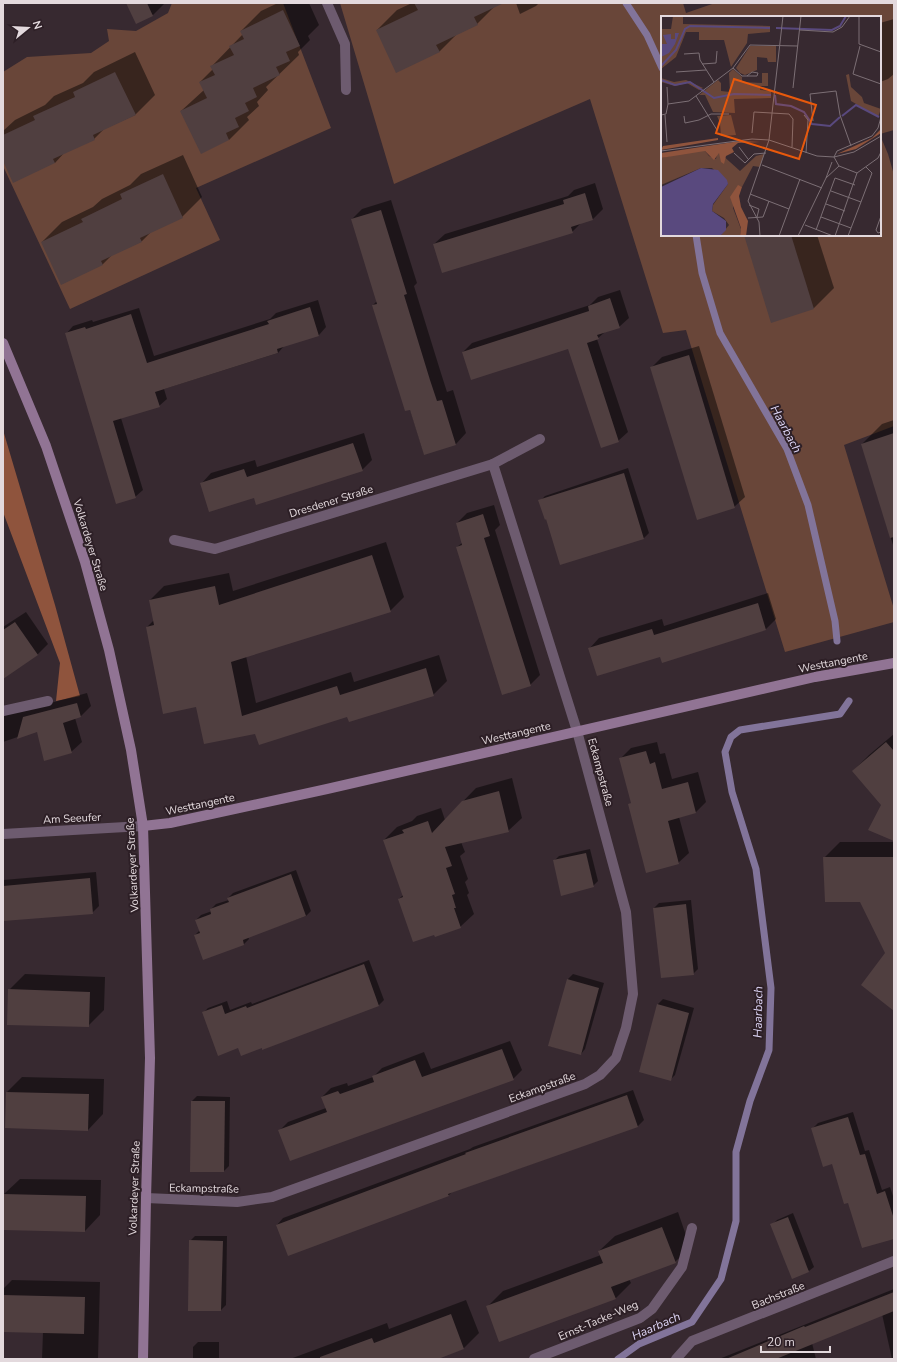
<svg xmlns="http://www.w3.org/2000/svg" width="897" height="1362" viewBox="0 0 897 1362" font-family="'Nunito Sans',sans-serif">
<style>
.green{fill:#694639}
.forest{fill:#8f543d}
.shadow{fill:#0007}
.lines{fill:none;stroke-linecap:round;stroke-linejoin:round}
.stream{stroke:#82749a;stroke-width:7}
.building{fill:#503f40}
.street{stroke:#6d5b6f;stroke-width:10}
.secondary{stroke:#917494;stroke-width:10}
.labels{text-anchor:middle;stroke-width:4;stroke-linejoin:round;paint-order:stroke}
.street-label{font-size:11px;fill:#e3d9dd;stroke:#2d1f26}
.water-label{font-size:12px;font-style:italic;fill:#dfd7f8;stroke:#2d1f26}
.inset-river{fill:none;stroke:#59497e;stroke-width:2}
.inset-road{fill:none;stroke:#7c6f75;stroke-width:1}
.view{fill:#e8590c;fill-opacity:0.15;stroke:#e8590c;stroke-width:2}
.inset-edge{fill:none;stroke:#e3d9dd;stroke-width:2}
</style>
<rect width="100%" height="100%" fill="#372930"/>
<!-- green -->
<g class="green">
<polygon points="172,3 283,3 331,128 196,188 220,240 70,309 3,166 3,72 27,57 91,53 109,41 107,29 136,31 168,13"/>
<polygon points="340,3 683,3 686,13 715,3 894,3 894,130 880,134 880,17 662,17 662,235 880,235 880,135 888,154 894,175 894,426 844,445 894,609 894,622 785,652 686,330 663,333 590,99 394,184"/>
</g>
<!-- forest -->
<polygon class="forest" points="3,430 55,605 80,696 56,701 60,663 3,512"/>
<!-- shadow -->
<g class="shadow">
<polygon points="127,3 165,3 153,15"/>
<polygon points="278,3 309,3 319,25 308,36 310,40 298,52 299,55 266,87 268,90 257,102 259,106 247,117 249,120 229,140 181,111 204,90 200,82 213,69 212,66 243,34 241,31 261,11"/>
<polygon points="412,3 502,3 495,6 477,24 458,33 439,52 377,30 397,10"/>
<polygon points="516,3 539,3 536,6 520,14"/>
<polygon points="894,19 894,74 888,79 880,82 880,23"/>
<polygon points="135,52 155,95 135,115 104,129 94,139 64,153 55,163 3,158 3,131 15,120 45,105 54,96 83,83 94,72"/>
<polygon points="183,155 202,197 182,217 151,232 142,241 112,255 102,265 42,242 62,222 93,207 102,199 130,185 141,174"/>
<polygon points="595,183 603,209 593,219 582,222 572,232 434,244 445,234 568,196 574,190"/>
<polygon points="391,200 417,283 414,286 440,370 447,392 453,390 466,433 456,444 424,454 410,409 373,305 377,301 352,219 362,209"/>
<polygon points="745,235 817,235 834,288 814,308 772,321"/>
<polygon points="620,290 629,318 619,327 605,332 597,339 628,432 618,441 569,348 463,352 472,343 590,305 598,297"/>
<polygon points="318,300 326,327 319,335 284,346 278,353 164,389 167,399 159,406 121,418 143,490 135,497 66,334 73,326 92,320 93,322 139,308 154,356 270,319 276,313"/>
<polygon points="699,346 745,497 734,507 652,367 662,357"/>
<polygon points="894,420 894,548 862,444 882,424"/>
<polygon points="364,433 372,460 362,470 255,497 201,484 211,473 255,460 257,467"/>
<polygon points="628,468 649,533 644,538 561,564 547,518 540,501 545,496"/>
<polygon points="494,505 500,525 495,530 540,675 530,685 457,547 463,542 457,523 467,513"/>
<polygon points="386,542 404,597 390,611 246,656 256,703 351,672 354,682 439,655 447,681 433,695 348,716 256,733 197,706 147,627 154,620 150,600 164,586 229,573 233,591"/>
<polygon points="768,593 776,619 766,629 663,661 661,655 589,649 599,638 662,619 664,626"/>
<polygon points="26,612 48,644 37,655 3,678 3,627"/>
<polygon points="87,693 91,706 81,716 75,718 82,742 71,752 38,730 3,742 3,716"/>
<polygon points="894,734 894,839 882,804 853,771 869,755"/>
<polygon points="657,742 660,754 665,753 672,779 698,772 706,802 696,812 679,817 689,853 678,863 629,805 632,802 620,759 631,748"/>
<polygon points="512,778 522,818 508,831 461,842 465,852 460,856 468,879 465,882 469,893 467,895 474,914 460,927 399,899 403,895 384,840 397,827 412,821 417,816 441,808 445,820 476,788"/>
<polygon points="840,842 894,842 894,1009 886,953 861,901 824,858"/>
<polygon points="590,849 598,881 593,886 554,861 559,856"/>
<polygon points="296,870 311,911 306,916 248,937 249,939 244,944 195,935 200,930 196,920 201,915 212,911 211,909 216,904 229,900 228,898 233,893"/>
<polygon points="96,872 99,906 92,913 3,920 3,880"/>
<polygon points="691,900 698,969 693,974 654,908 659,903"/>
<polygon points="369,960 384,1000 379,1005 263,1049 262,1047 203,1013 208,1008 227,1001 230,1010 251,1002 252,1004"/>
<polygon points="25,974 105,977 104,1010 88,1026 9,990"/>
<polygon points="573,974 604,983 585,1049 581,1054 549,1046 568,979"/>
<polygon points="663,999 694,1008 675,1075 670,1080 640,1071 658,1004"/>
<polygon points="510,1041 522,1070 513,1079 279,1131 288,1122 326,1108 322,1097 331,1088 347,1083 348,1086 373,1077 382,1068 424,1052 431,1069"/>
<polygon points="22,1077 104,1079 103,1114 88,1130 7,1092"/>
<polygon points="633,1090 644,1120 638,1126 452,1192 448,1196 277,1225 283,1218 470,1149 473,1147"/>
<polygon points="197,1096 230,1097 229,1166 224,1171 192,1101"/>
<polygon points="853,1112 865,1151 869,1150 882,1190 890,1187 894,1199 894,1238 832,1163 813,1128 818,1123"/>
<polygon points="20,1179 101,1180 100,1215 85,1231 4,1229 4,1194"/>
<polygon points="678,1212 690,1247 675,1262 629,1279 631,1283 615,1299 487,1307 503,1291 601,1255 599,1251 615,1236"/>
<polygon points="793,1213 814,1267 809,1271 772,1225 777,1220"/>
<polygon points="195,1236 227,1236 226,1305 221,1310 189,1310 190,1241"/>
<polygon points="12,1280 100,1282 98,1359 42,1359 43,1332 3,1331 3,1289"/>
<polygon points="894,1289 894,1359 892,1359 882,1314 812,1343 816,1359 776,1359 776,1358 773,1359 719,1359"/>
<polygon points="466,1300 479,1333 463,1349 435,1359 290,1359 387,1323 389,1329"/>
<polygon points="198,1342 219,1342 219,1359 193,1359 193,1347"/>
</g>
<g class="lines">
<!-- stream -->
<g class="stream">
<polyline points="626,3 647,35 662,68"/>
<polyline points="696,235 702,273 720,333 787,449 808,505 835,621 837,641"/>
<polyline points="618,1359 639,1344 692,1322 721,1279 736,1221 736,1152 750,1101 769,1050 771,988 756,869 732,792 725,752 731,737 740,730 840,714 849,701"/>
</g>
</g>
<!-- building -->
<g class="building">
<polygon points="126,3 147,3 153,16 136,24"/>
<polygon points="414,3 504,3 474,17 478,25 436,45 440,52 396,73 376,30 418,10"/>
<polygon points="283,10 300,46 286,52 290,61 276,67 280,75 253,88 257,97 245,103 249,111 235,118 239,127 226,133 229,140 201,154 180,111 207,98 199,82 215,75 210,66 234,55 229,46 244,39 240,31"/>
<polygon points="115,72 136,115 93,135 95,140 53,159 55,163 13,183 3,161 3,135 35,120 33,116 75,97 73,92"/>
<polygon points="163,174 183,218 140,238 142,242 101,261 103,265 61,285 41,242 83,222 81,219 122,199 120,194"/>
<polygon points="585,193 593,220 571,227 573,233 442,273 433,244 564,204 563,200"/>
<polygon points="381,210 407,294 404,295 430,380 437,401 442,400 456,445 424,455 410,410 405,411 372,305 377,304 351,219"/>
<polygon points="744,235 791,235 814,309 771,323"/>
<polygon points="610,298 620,328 597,335 599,339 587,343 619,442 601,448 568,349 471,380 462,352 589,311 588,306"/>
<polygon points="310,307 319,336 277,349 278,353 155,392 160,407 113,421 136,498 116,504 65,333 85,327 86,329 131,314 147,363 269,324 267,321"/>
<polygon points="689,355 735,508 697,520 650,367"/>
<polygon points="894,433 894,537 890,538 861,444"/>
<polygon points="353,443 363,471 256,505 254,498 209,512 200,483 244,469 247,477"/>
<polygon points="624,473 644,539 560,565 546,519 545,520 538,500"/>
<polygon points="483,514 490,536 484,538 531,686 502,695 456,547 462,545 456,523"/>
<polygon points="372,555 391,612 231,662 242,716 337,686 340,695 426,668 434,696 349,722 347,717 259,745 255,734 204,744 196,707 163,714 146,627 154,625 149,600 215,586 219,605"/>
<polygon points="758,603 766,630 662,663 660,657 597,676 588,648 652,629 654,635"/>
<polygon points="15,622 38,655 3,679 3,630"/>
<polygon points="77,703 81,717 63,723 72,753 44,761 37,732 17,739 23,717"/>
<polygon points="886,742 894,751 894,841 868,830 881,805 852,771"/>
<polygon points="646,751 650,764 655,762 662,789 688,782 696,813 668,821 679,864 646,873 628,804 631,803 619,758"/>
<polygon points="499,791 509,832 445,847 452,866 446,868 455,894 452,895 456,908 454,908 461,928 435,937 434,935 413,942 398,899 403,897 383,840 404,833 402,830 428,821 432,833 462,801"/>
<polygon points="586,853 594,887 561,896 553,860"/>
<polygon points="823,857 894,857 894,1011 861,985 885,953 860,902 825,902"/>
<polygon points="291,874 306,916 243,940 244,945 203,960 194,935 200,933 195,920 211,914 210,909 229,902 227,898"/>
<polygon points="90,878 93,914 3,921 3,886"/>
<polygon points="686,904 694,975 661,978 653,908"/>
<polygon points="364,964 379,1006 262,1050 262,1048 241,1056 238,1048 218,1056 202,1012 222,1005 225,1014 246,1006 247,1008"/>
<polygon points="567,979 599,988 581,1055 548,1046"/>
<polygon points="8,989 90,992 89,1027 7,1025"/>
<polygon points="657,1004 689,1013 671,1081 639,1072"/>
<polygon points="502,1049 514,1080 290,1161 278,1130 327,1112 321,1097 338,1091 340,1094 374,1082 372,1076 415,1060 422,1077"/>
<polygon points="6,1092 89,1094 88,1131 5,1128"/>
<polygon points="627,1095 638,1127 448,1194 449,1196 288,1256 276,1225 466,1154 465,1153"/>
<polygon points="191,1101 225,1101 224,1172 190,1172"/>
<polygon points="848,1117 860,1155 865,1154 877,1194 885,1191 894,1219 894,1239 862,1248 848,1203 844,1204 832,1164 823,1167 811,1128"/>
<polygon points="3,1194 86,1196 85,1232 3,1230"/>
<polygon points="788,1217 809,1272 792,1279 770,1224"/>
<polygon points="662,1227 676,1263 611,1287 616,1299 499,1342 486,1306 603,1263 598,1251"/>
<polygon points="189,1240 223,1241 221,1311 188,1311"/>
<polygon points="894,1292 894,1311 776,1359 726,1359 804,1326 805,1327"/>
<polygon points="3,1295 85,1297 84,1334 3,1332"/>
<polygon points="451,1314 464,1349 438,1359 320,1359 320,1357 372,1338 374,1343"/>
</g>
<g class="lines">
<!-- street -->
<g class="street">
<polyline points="327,3 345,44 346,90"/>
<polyline points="493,464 540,439"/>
<polyline points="3,711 48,701"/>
<polyline points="3,834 143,826"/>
<polyline points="146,1198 237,1202 272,1197 585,1084 600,1075 616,1058 626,1028 633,994 626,912 577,731 493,464 215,549 174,540"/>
<polyline points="534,1359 640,1318 652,1309 682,1267 692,1228"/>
<polyline points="676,1359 692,1341 894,1261"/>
</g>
<!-- secondary -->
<g class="secondary">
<polyline points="3,343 46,446 85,562 109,650 131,750 143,826 150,1058 146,1198 143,1359"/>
<polyline points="143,826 170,823 327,789 815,677 894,663"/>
</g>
</g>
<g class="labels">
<!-- street labels -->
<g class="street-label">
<text transform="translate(331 501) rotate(-17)" y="4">Dresdener Straße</text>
<text transform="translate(91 545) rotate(73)" y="4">Volkardeyer Straße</text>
<text transform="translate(833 662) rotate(-11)" y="4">Westtangente</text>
<text transform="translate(516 733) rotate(-13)" y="4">Westtangente</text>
<text transform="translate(601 772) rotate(75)" y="4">Eckampstraße</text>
<text transform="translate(200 804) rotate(-12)" y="4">Westtangente</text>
<text transform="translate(72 818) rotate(-3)" y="4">Am Seeufer</text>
<text transform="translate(132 865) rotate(-93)" y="4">Volkardeyer Straße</text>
<text transform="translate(542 1087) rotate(-20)" y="4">Eckampstraße</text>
<text transform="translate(134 1188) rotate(-88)" y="4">Volkardeyer Straße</text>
<text transform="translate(204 1188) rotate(1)" y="4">Eckampstraße</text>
<text transform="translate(778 1295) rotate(-22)" y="4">Bachstraße</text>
<text transform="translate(598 1320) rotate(-23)" y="4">Ernst-Tacke-Weg</text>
</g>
<!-- water labels -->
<g class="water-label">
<text transform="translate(786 429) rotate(62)" y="4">Haarbach</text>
<text transform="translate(758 1012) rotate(-89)" y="4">Haarbach</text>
<text transform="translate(656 1326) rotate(-24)" y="4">Haarbach</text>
</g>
</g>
<!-- overview -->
<g transform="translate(661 16)">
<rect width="220" height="220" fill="#372930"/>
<path d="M 12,0 L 22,0 L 22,8 L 109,10 L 109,16 L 87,18 L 86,27 L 70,51 L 63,24 L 38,24 L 38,16 L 25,16 L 15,41 L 0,53 L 0,13 L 10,13 ZM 89,30 L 115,30 L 115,46 L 107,46 L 106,42 L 96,41 L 96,54 L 84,59 L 79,57 L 75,52 ZM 72,53 L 81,61 L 81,66 L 101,67 L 101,57 L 107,57 L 107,70 L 99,70 L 99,74 L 110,75 L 110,82 L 73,83 L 74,97 L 52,96 L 44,79 L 38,79 L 57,64 L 60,67 L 60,75 L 69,76 L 68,57 ZM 188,58 L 190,71 L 201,81 L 203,87 L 220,93 L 217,101 L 190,85 L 185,59 ZM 0,62 L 13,66 L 25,64 L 42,72 L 38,74 L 26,67 L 14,70 L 0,66 ZM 70,99 L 75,119 L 60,120 L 59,107 L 56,100 ZM 32,135 L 44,135 L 48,140 L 55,143 L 56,137 L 59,137 L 79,155 L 95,140 L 103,138 L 99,151 L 92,150 L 81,171 L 77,170 L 72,192 L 80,213 L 79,220 L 59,220 L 68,209 L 63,202 L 51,195 L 52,189 L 67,168 L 51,152 L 40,152 L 0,169 L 0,142 Z" fill="#694639"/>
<path d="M 220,113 L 220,117 L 195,133 L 176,138 L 211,122 ZM 57,122 L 57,124 L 0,134 L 2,130 ZM 79,125 L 99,126 L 77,127 L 71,132 L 73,136 L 65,140 L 63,148 L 60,146 L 58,137 L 53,144 L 44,135 L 0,142 L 0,137 ZM 77,169 L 81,171 L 78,180 L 80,191 L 87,205 L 85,220 L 79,220 L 80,212 L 69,181 Z" fill="#8f543d"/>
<path d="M 14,17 L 18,17 L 14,28 L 8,37 L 0,41 L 0,28 L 6,28 L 2,19 L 10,18 L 10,23 L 14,23 ZM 40,152 L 57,154 L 66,164 L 67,168 L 52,188 L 51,195 L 65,205 L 65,214 L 59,220 L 0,220 L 0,171 Z" fill="#59497e"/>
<path class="inset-river" d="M 115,12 L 171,14 L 179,10 L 185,0M 0,50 L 15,34 L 24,13 L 29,10 L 109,12M 0,64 L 14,69 L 29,66 L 53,82 L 73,78 L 110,79M 114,79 L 115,88 L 130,90 L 143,96 L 151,108 L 169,110 L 179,101M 181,100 L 195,89 L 218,101"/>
<path class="inset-road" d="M 198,0 L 198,28 L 220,36M 139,14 L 172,16 L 181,11 L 189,0M 199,30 L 192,58 L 220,68M 23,38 L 38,37 L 39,44 L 53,66M 41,48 L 55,47 L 56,35M 72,52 L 81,60 L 96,60 L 97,57 L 91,56 L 86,60M 15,56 L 45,54M 6,71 L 7,88M 132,72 L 140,0M 35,80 L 56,114M 0,99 L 5,98 L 7,88 L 28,85 L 72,52 L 89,29 L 137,30M 4,99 L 6,126M 143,99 L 147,104 L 145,137M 23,100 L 24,107 L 38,104 L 50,98 L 68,98M 220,101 L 217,112 L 211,120 L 176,135 L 173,141 L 178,150 L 196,157 L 217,142 L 220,136M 152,105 L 149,78 L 175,75 L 179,99 L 190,130M 91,117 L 93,96 L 128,98 L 132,103 L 131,131M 78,131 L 87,143M 0,135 L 91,123 L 108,124 L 156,140 L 173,141 L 193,136 L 220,120M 73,137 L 84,147 L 93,138 L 105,137M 101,149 L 161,172M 165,162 L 171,146M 170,175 L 200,186M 89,178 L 128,193M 165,188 L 184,195M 88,189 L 98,193 L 96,201M 220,200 L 215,214 L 217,217 L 220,216M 160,201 L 190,212M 87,202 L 102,201 L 108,185M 144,209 L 172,220M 155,214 L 174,162 L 194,169M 99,220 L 98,206 L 87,185 L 108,124 L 122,0M 118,220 L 139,163M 137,220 L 165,162 L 178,150M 174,220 L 196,157M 187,220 L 211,157 L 205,151"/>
<path class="view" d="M 73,63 L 155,89 L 138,143 L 55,117 Z"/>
<rect width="220" height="220" class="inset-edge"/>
</g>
<!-- border -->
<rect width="897" height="1362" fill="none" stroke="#e3d9dd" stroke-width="8"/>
<!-- north arrow -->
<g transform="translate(28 28) rotate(72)" stroke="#2d1f26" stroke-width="3" paint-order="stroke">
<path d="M0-3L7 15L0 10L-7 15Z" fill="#e3d9dd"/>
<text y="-6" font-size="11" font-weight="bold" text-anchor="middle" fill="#e3d9dd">N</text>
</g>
<!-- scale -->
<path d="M761 1346v6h69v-6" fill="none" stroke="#e3d9dd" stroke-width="2"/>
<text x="767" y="1346" font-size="12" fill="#e3d9dd" stroke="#2d1f26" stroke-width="3" paint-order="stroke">20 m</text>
</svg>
